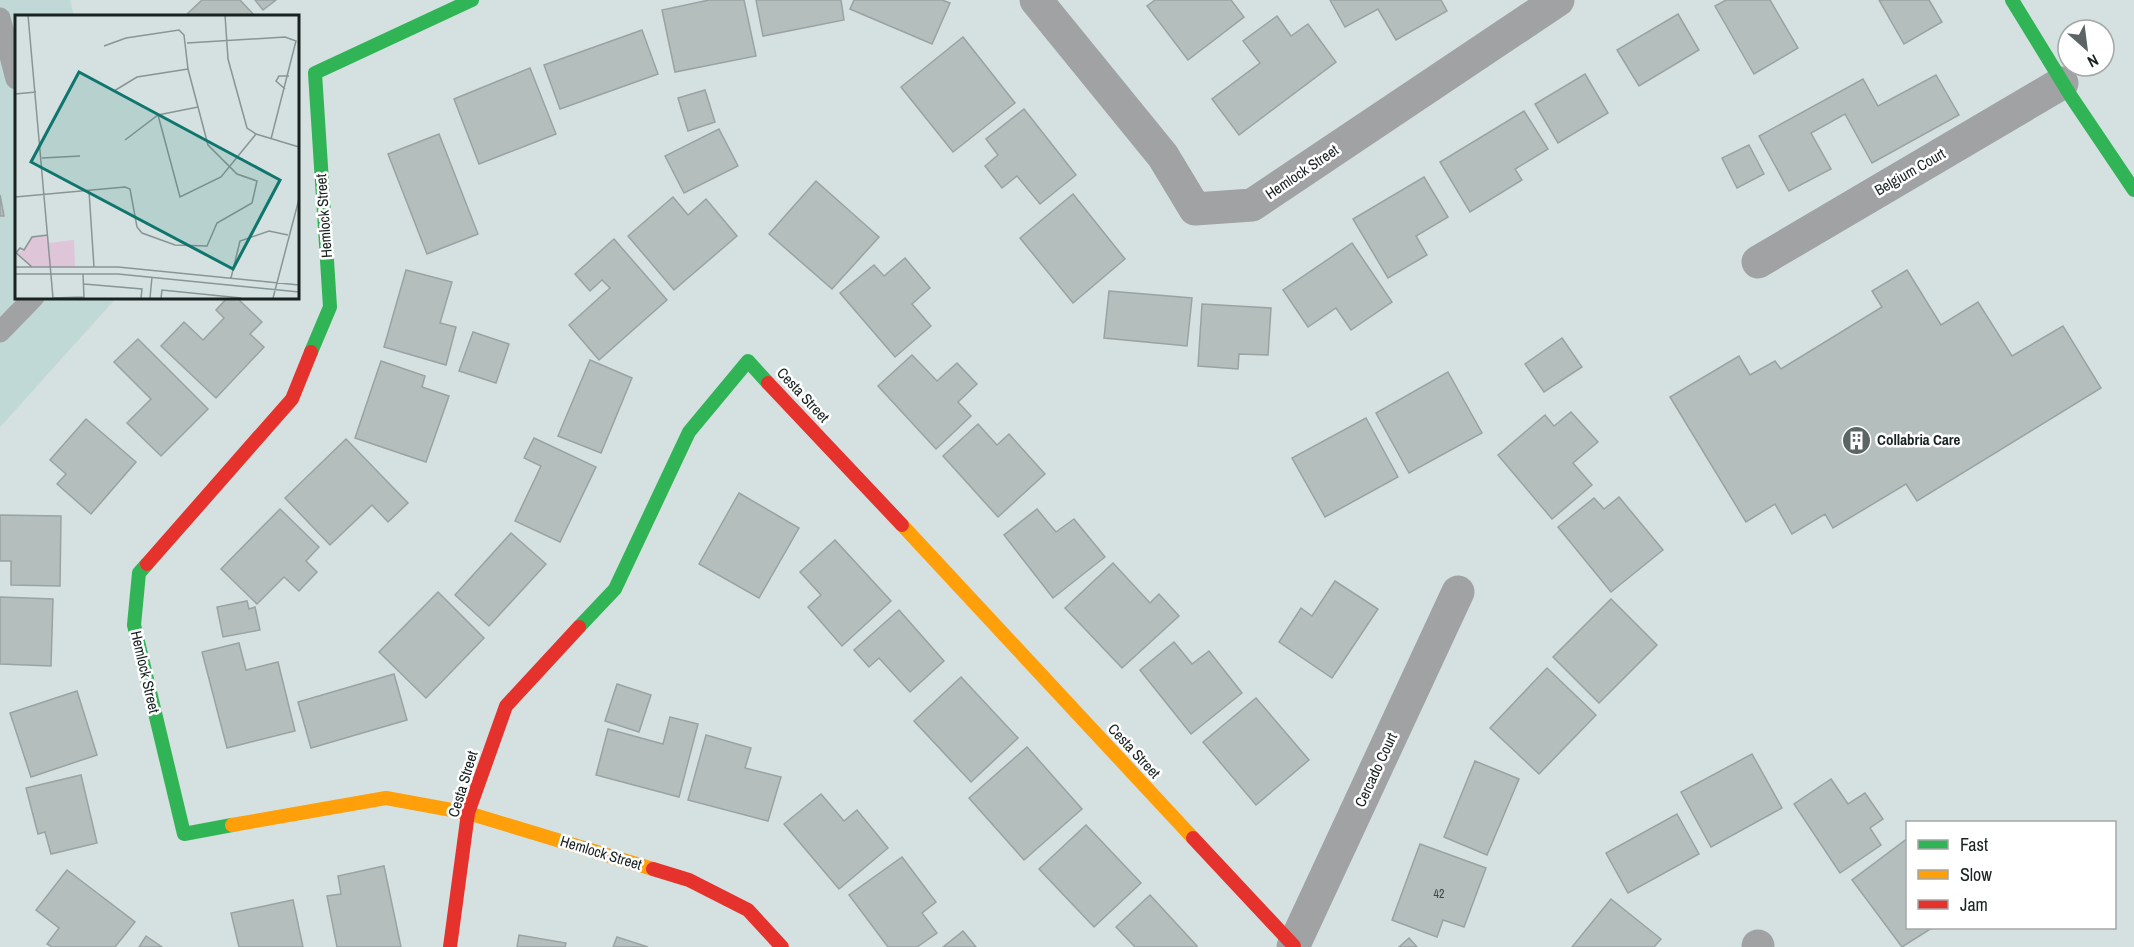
<svg xmlns="http://www.w3.org/2000/svg" width="2134" height="947" viewBox="0 0 2134 947" font-family="'Archivo Narrow',sans-serif">
<style>
.built{fill:#c0d8d6}
.building{fill:#b4bebd;stroke:#99a3a2;stroke-width:1.5}
.lines{fill:none;stroke-linecap:round;stroke-linejoin:round}
.lane{stroke:#a0a2a3;stroke-width:21}
.street{stroke:#a0a2a3;stroke-width:33}
.fast{stroke:#30b455;stroke-width:14}
.slow{stroke:#ff9f0a;stroke-width:14}
.jam{stroke:#e5322d;stroke-width:14}
.labels{text-anchor:middle;stroke-width:5;stroke-linejoin:round;paint-order:stroke}
.number-label{font-size:12px;fill:#3f4948}
.street-label{font-size:15px;fill:#182221;stroke:#fff}
.poi-label{font-size:15px;font-weight:bold;fill:#182221;stroke:#fff;text-anchor:start}
.inset-road{fill:none;stroke:#899594;stroke-width:1.5}
.view{fill:#0f766e;fill-opacity:0.15;stroke:#0f766e;stroke-width:3}
.inset-edge{fill:none;stroke:#182221;stroke-width:3}
</style>
<rect width="100%" height="100%" fill="#d4e1e0"/>
<!-- built -->
<polygon class="built" points="0,0 70,0 74,16 16,16 16,297 117,297 0,427"/>
<!-- building -->
<g class="building">
<polygon points="202,0 240,0 255,16 185,16"/>
<polygon points="255,0 276,0 263,10"/>
<polygon points="709,0 744,0 756,56 675,72 662,10"/>
<polygon points="756,0 841,0 844,20 763,36"/>
<polygon points="854,0 942,0 950,3 932,44 850,9"/>
<polygon points="1155,0 1231,0 1244,17 1188,60 1147,6"/>
<polygon points="1330,0 1441,0 1447,11 1396,40 1378,9 1345,27"/>
<polygon points="1726,0 1770,0 1798,48 1754,74 1715,6"/>
<polygon points="1879,0 1929,0 1942,22 1904,44"/>
<polygon points="1678,14 1699,50 1639,86 1617,50"/>
<polygon points="1277,16 1291,36 1308,24 1336,62 1239,135 1212,99 1260,63 1243,41"/>
<polygon points="642,30 658,74 560,109 544,65"/>
<polygon points="963,37 1015,103 953,152 901,87"/>
<polygon points="530,68 556,134 479,164 454,99"/>
<polygon points="1585,74 1608,113 1558,143 1535,104"/>
<polygon points="1936,75 1959,115 1872,163 1845,114 1811,133 1831,169 1789,191 1759,136 1863,79 1878,106"/>
<polygon points="705,90 715,122 688,131 678,98"/>
<polygon points="1024,109 1076,175 1040,204 1017,176 1002,188 985,166 998,155 986,139"/>
<polygon points="1524,111 1548,149 1515,169 1522,180 1470,212 1440,162"/>
<polygon points="719,129 738,166 684,193 665,156"/>
<polygon points="439,134 478,234 427,254 388,154"/>
<polygon points="1749,145 1764,174 1737,188 1722,158"/>
<polygon points="1424,177 1448,217 1416,236 1427,255 1388,278 1353,219"/>
<polygon points="816,181 879,237 832,289 769,234"/>
<polygon points="1073,194 1125,259 1073,303 1020,238"/>
<polygon points="0,195 4,216 0,216"/>
<polygon points="673,197 688,215 706,199 737,236 674,290 628,236"/>
<polygon points="614,239 667,300 599,360 569,325 610,288 602,280 590,291 575,274"/>
<polygon points="1352,243 1392,302 1351,330 1336,308 1308,327 1283,290"/>
<polygon points="905,258 930,288 912,304 931,326 895,357 840,293 874,265 884,276"/>
<polygon points="406,270 452,282 440,323 456,327 446,365 384,347"/>
<polygon points="1907,270 1941,325 1978,302 2012,356 2063,326 2101,388 1917,501 1906,484 1833,528 1825,514 1792,534 1775,504 1746,522 1670,397 1739,356 1750,375 1775,361 1781,369 1882,307 1872,291"/>
<polygon points="1109,291 1192,298 1187,346 1104,338"/>
<polygon points="228,297 236,297 262,322 250,334 264,347 216,398 161,346 184,322 203,340 224,318 216,310"/>
<polygon points="1202,304 1271,308 1268,355 1239,354 1238,369 1198,366"/>
<polygon points="473,332 509,344 496,383 459,371"/>
<polygon points="1562,338 1582,367 1544,392 1525,364"/>
<polygon points="138,339 208,409 161,456 127,423 151,399 114,362"/>
<polygon points="912,355 937,381 957,363 977,384 958,402 971,416 936,449 878,386"/>
<polygon points="590,360 632,378 601,453 558,436"/>
<polygon points="381,361 425,376 422,387 449,396 426,462 355,438"/>
<polygon points="1448,372 1482,433 1409,473 1376,413"/>
<polygon points="1571,412 1598,442 1573,463 1592,485 1552,519 1498,455 1545,415 1554,426"/>
<polygon points="1366,418 1398,477 1325,517 1292,458"/>
<polygon points="86,419 136,462 91,514 57,484 66,474 50,460"/>
<polygon points="978,424 997,445 1009,434 1045,474 998,517 943,456"/>
<polygon points="534,438 596,467 560,542 515,521 541,466 524,458"/>
<polygon points="346,439 408,503 388,522 372,505 330,545 285,498"/>
<polygon points="739,493 799,528 759,598 699,564"/>
<polygon points="1619,497 1663,550 1611,592 1558,527 1594,498 1604,509"/>
<polygon points="280,509 319,547 306,561 317,572 299,591 284,577 257,604 221,569"/>
<polygon points="1037,509 1056,532 1074,519 1105,557 1053,598 1004,535"/>
<polygon points="0,515 61,516 60,586 11,585 11,561 0,561"/>
<polygon points="511,533 546,564 489,626 455,595"/>
<polygon points="835,540 891,601 842,646 808,607 821,595 800,572"/>
<polygon points="1113,563 1150,603 1159,594 1179,616 1122,668 1065,608"/>
<polygon points="1335,581 1378,609 1332,678 1279,642 1301,608 1312,616"/>
<polygon points="438,592 484,638 426,698 379,652"/>
<polygon points="0,597 53,599 51,666 0,664"/>
<polygon points="1611,599 1657,645 1599,703 1553,657"/>
<polygon points="247,601 249,609 255,607 260,630 223,637 217,607"/>
<polygon points="899,610 944,661 910,692 879,658 869,667 854,650"/>
<polygon points="1174,642 1192,664 1209,651 1242,693 1191,734 1140,670"/>
<polygon points="239,643 246,670 278,662 295,731 227,748 202,652"/>
<polygon points="1547,668 1596,715 1539,774 1490,728"/>
<polygon points="394,674 407,720 311,748 298,702"/>
<polygon points="961,677 1018,738 971,782 914,721"/>
<polygon points="617,684 651,695 639,732 605,721"/>
<polygon points="77,691 97,755 31,777 10,713"/>
<polygon points="1256,698 1309,760 1256,805 1203,742"/>
<polygon points="670,717 698,724 679,797 596,775 608,729 663,744"/>
<polygon points="706,735 751,748 745,768 781,777 768,821 688,800"/>
<polygon points="1027,747 1082,809 1024,860 969,798"/>
<polygon points="1752,754 1782,808 1711,847 1681,792"/>
<polygon points="1475,761 1519,779 1487,855 1444,837"/>
<polygon points="81,775 97,843 51,854 45,832 38,834 26,788"/>
<polygon points="1831,779 1848,804 1865,793 1883,819 1870,828 1881,845 1840,873 1794,804"/>
<polygon points="821,794 844,821 857,810 888,848 839,889 784,824"/>
<polygon points="1677,814 1699,854 1628,893 1606,853"/>
<polygon points="1086,825 1141,883 1094,927 1039,869"/>
<polygon points="1908,838 1908,928 1932,928 1902,947 1852,880"/>
<polygon points="1420,844 1486,868 1464,927 1443,920 1437,937 1392,920"/>
<polygon points="902,857 936,902 922,913 937,933 917,947 888,947 849,895"/>
<polygon points="384,866 401,947 337,947 327,896 341,894 338,876"/>
<polygon points="67,870 135,922 115,947 52,947 47,944 59,928 36,910"/>
<polygon points="1150,895 1197,946 1196,947 1135,947 1116,927"/>
<polygon points="1611,899 1661,939 1654,947 1572,947"/>
<polygon points="293,900 303,947 239,947 231,913"/>
<polygon points="963,931 976,947 943,947"/>
<polygon points="519,935 566,943 565,947 517,947"/>
<polygon points="146,936 162,947 139,947"/>
<polygon points="617,937 648,947 613,947"/>
<polygon points="1409,938 1417,947 1399,947"/>
</g>
<g class="lines">
<!-- lane -->
<g class="lane">
<polyline points="0,18 16,79"/>
<polyline points="0,332 34,297"/>
</g>
<!-- street -->
<g class="street">
<polyline points="1036,0 1163,156 1195,209 1252,205 1558,0"/>
<polyline points="1758,262 2062,83"/>
<polyline points="1293,947 1458,592"/>
<polyline points="1758,947 1758,946"/>
</g>
<!-- fast -->
<g class="fast">
<polyline points="2012,0 2072,98 2134,190"/>
<polyline points="311,352 330,307 315,73 472,0"/>
<polyline points="147,564 139,573 134,625 184,834 232,825"/>
<polyline points="579,627 615,589 689,432 748,361 768,383"/>
</g>
<!-- slow -->
<g class="slow">
<polyline points="902,525 1193,838"/>
<polyline points="232,825 386,798 468,813 653,869"/>
</g>
<!-- jam -->
<g class="jam">
<polyline points="768,383 902,525"/>
<polyline points="147,564 292,399 311,352"/>
<polyline points="1193,838 1294,946"/>
<polyline points="653,869 689,880 748,910 782,947"/>
<polyline points="450,947 468,813 506,706 579,627"/>
</g>
</g>
<!-- icons -->
<defs>
<symbol id="building-disc" viewBox="-11 -11 22 22"><circle r="9.5" fill="#5a6564" stroke="#fff"/><path d="M-4-6H4V6H1V3H-1V6H-4ZM-2.5-4.3h1.7v1.8h-1.7ZM.8-4.3h1.7v1.8H.8ZM-2.5-1h1.7V.8h-1.7ZM.8-1h1.7V.8H.8Z" fill="#fff"/></symbol>
</defs>
<g fill-rule="evenodd">
<use href="#building-disc" x="1840" y="424" width="33" height="33"/>
</g>
<g class="labels">
<!-- number labels -->
<g class="number-label">
<text x="1439" y="898">42</text>
</g>
<!-- street labels -->
<g class="street-label">
<text transform="translate(1302 172) rotate(-34)" y="5">Hemlock Street</text>
<text transform="translate(1910 172) rotate(-30)" y="5">Belgium Court</text>
<text transform="translate(324 216) rotate(-94)" y="5">Hemlock Street</text>
<text transform="translate(803 395) rotate(47)" y="5">Cesta Street</text>
<text transform="translate(145 672) rotate(77)" y="5">Hemlock Street</text>
<text transform="translate(1134 751) rotate(47)" y="5">Cesta Street</text>
<text transform="translate(1376 770) rotate(-65)" y="5">Cercado Court</text>
<text transform="translate(463 784) rotate(-73)" y="5">Cesta Street</text>
<text transform="translate(601 853) rotate(17)" y="5">Hemlock Street</text>
</g>
<!-- poi labels -->
<g class="poi-label">
<text x="1877" y="445">Collabria Care</text>
</g>
</g>
<!-- overview -->
<g transform="translate(15 15)">
<rect width="284" height="284" fill="#d4e1e0"/>
<path d="M 33,220 L 34,228 L 59,225 L 60,252 L 17,252 L 1,238 L 9,235 L 17,222 Z" fill="#dec5d8"/>
<path class="inset-road" d="M 13,0 L 38,283M 210,0 L 213,44 L 232,113 L 241,119 L 284,132M 172,28 L 270,22 L 281,26 L 256,124M 270,74 L 261,66 L 264,61 L 274,61M 99,76 L 122,62 L 173,54M 0,79 L 21,77M 143,100 L 165,182 L 206,162 L 241,119M 110,125 L 143,100 L 183,92M 27,143 L 65,141M 74,176 L 79,252M 0,182 L 110,172 L 115,174 L 122,212 L 127,218 L 160,230 L 192,231 L 202,208 L 237,188 L 242,166 L 222,159 L 193,130 L 173,54 L 169,20 L 164,15 L 111,23 L 89,31M 0,237 L 17,252M 1,238 L 5,233 L 9,235 L 17,222 L 33,220M 0,252 L 103,252 L 284,270M 0,259 L 103,259 L 284,277M 68,259 L 69,283M 216,263 L 225,226 L 254,216 L 273,220M 69,269 L 127,274 L 126,283M 38,283 L 69,282M 135,283 L 137,262M 146,283 L 147,275 L 226,283M 258,283 L 284,184"/>
<path class="view" d="M 64,57 L 265,165 L 218,254 L 16,147 Z"/>
<rect width="284" height="284" class="inset-edge"/>
</g>
<!-- legend -->
<rect x="1906" y="821" width="210" height="108" fill="#ffffff" stroke="#a3a7a6" stroke-width="1.5"/>
<rect x="1918" y="840" width="30" height="9" fill="#30b455" stroke="#a3a7a6" stroke-width="1.5"/>
<text x="1960" y="851" font-size="18" fill="#182221">Fast</text>
<rect x="1918" y="870" width="30" height="9" fill="#ff9f0a" stroke="#a3a7a6" stroke-width="1.5"/>
<text x="1960" y="881" font-size="18" fill="#182221">Slow</text>
<rect x="1918" y="900" width="30" height="9" fill="#e5322d" stroke="#a3a7a6" stroke-width="1.5"/>
<text x="1960" y="911" font-size="18" fill="#182221">Jam</text>
<!-- north arrow -->
<g transform="translate(2086 48) rotate(152)"><circle r="28" fill="#ffffff" stroke="#a3a7a6" stroke-width="1.5"/>
<path d="M0-4.5L10 22L0 15L-10 22Z" fill="#5a6564"/>
<text y="-9" font-size="16" font-weight="bold" text-anchor="middle" fill="#182221">N</text>
</g>
</svg>
